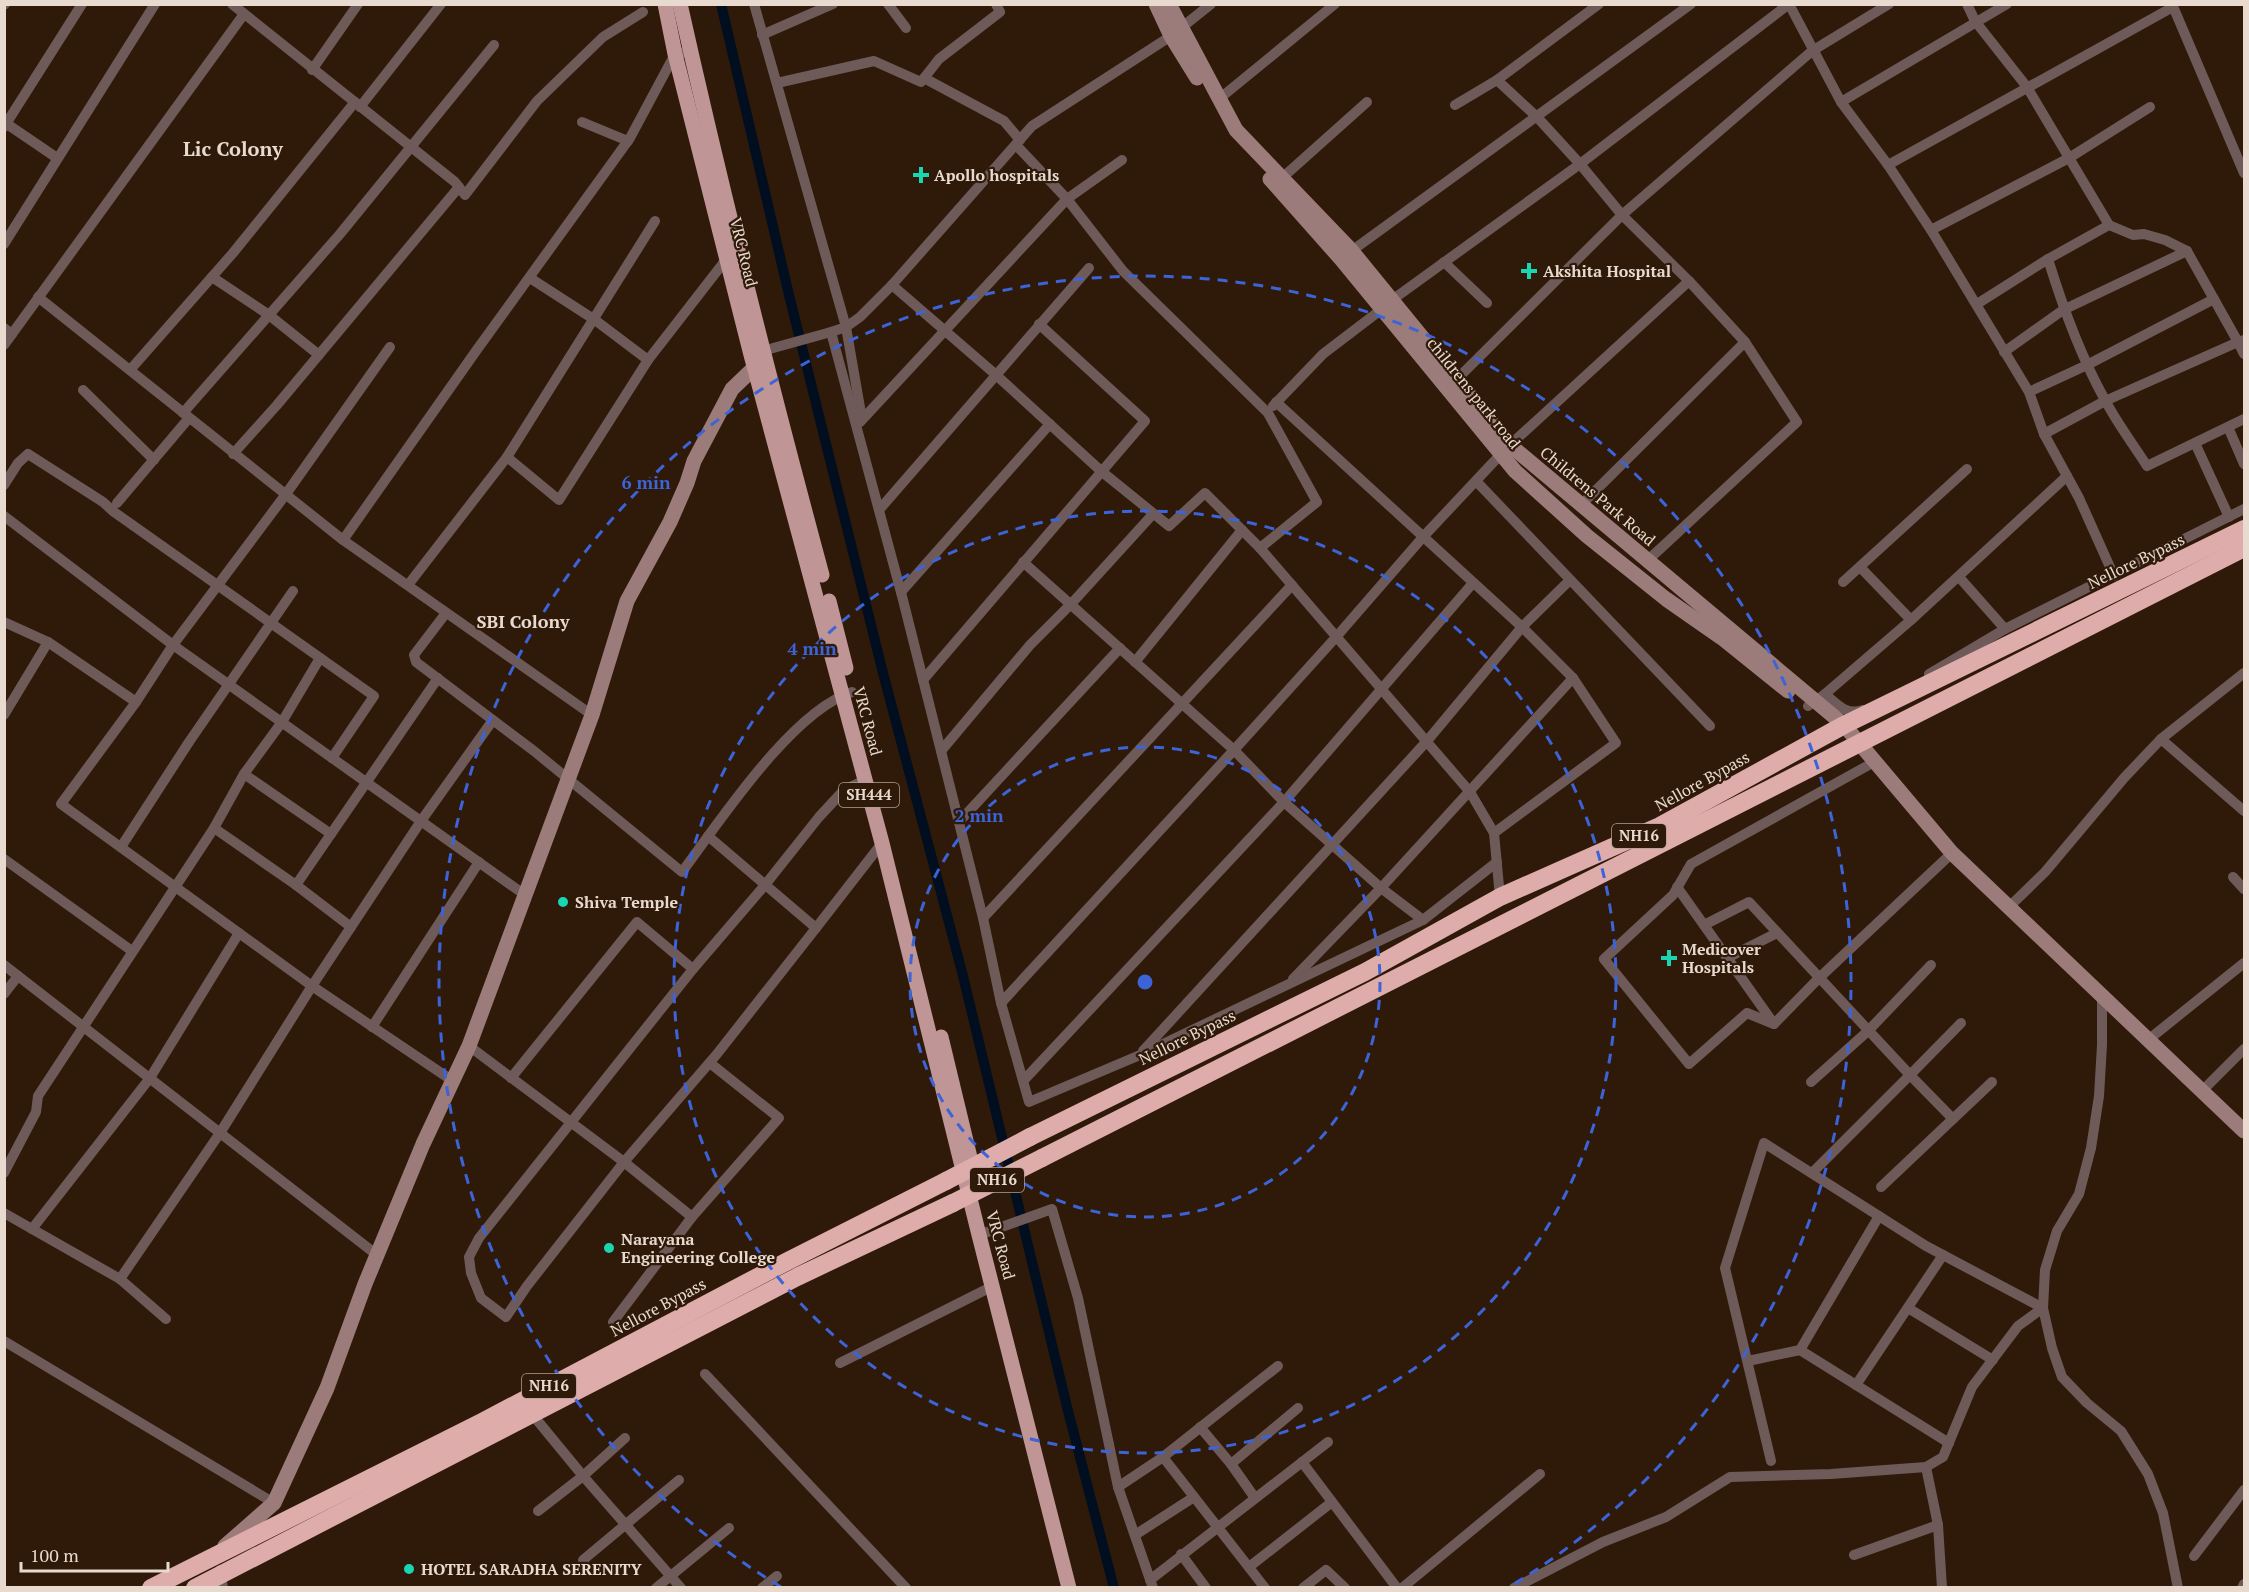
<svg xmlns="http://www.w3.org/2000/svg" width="2249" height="1592" viewBox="0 0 2249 1592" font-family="'PT Serif',serif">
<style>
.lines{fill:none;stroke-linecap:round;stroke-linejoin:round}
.canal{stroke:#000e20;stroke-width:10}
.street{stroke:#6f5a5a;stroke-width:10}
.secondary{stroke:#9c7b7b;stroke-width:15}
.primary{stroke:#bf9595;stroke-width:15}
.highway{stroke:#dfacac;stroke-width:18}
.highway-bridge{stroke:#dfacac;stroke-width:18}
.ring{fill:none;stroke:#3c63d7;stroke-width:3;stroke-dasharray:10 8}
.poi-dot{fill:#19d5b2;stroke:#2f1a09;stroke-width:2}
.labels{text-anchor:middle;stroke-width:4.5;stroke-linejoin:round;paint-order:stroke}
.shield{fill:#2f1a09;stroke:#b1a094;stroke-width:1.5}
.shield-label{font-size:15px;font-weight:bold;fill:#e9dacf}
.poi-label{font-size:16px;font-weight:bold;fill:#e9dacf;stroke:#2f1a09;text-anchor:start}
.street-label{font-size:16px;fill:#e9dacf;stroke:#2f1a09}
.neighbourhood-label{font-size:18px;font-weight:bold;fill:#e9dacf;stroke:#2f1a09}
.quarter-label{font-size:20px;font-weight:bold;fill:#e9dacf;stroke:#2f1a09}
.centre{fill:#3c63d7;stroke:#2f1a09;stroke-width:3}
.ring-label{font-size:18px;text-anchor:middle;font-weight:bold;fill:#3c63d7;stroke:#2f1a09;stroke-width:4.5;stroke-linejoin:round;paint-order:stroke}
</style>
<rect width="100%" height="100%" fill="#2f1a09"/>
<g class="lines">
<!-- canal -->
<polyline class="canal" points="721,4 789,295 883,673 962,972 1068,1411 1114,1588"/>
<!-- street -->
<g class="street">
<polyline points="232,4 455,182 465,195 537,101 603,37 643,12"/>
<polyline points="754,4 846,327 862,419"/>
<polyline points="888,4 906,28"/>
<polyline points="1789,4 1841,102 1888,165 1931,230 2029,392 2044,434 2079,498 2114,576"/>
<polyline points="1967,4 1975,21 2027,87 2109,225 2133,235 2144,234 2165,240 2187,251 2238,342 2244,340"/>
<polyline points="2172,4 2244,173"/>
<polyline points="4,5 5,4"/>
<polyline points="762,35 833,4"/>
<polyline points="312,70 358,4"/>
<polyline points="924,78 1004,121 1020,140"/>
<polyline points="1497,80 1537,117 1580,164 1622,215 1689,281 1745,342 1581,505"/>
<polyline points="777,83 874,61 921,82 939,59 1000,12 996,4"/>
<polyline points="1219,99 1335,4"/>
<polyline points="1841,102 2007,4"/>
<polyline points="1455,105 1497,80 1599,4"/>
<polyline points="360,107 441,4"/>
<polyline points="582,122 628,141"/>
<polyline points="7,124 57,158"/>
<polyline points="4,127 82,4"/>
<polyline points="1016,145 1067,199 1123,271 1268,413 1317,502 1260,548"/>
<polyline points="1888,165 2173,7"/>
<polyline points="1282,178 1367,102"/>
<polyline points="1931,230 2069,158 2150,107"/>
<polyline points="4,244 155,4"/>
<polyline points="1346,255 1691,4"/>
<path d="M 2048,259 C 2063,308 2080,355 2105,400 C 2117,423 2133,444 2147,466 L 2244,419"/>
<polyline points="1444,262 1487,303"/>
<polyline points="212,277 269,315 319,355"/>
<polyline points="530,278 595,320 648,360 728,257"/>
<polyline points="892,285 995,374 1101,471 1169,526 1205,493 1260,548 1470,792 1494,833 1500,897"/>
<polyline points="38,297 343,540 592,715"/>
<polyline points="1392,300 1580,164 1789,4"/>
<polyline points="1977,304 2048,259 2109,225"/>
<polyline points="4,328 12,334 244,14"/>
<polyline points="831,332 902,596 983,918 1001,1003 1029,1102 1140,1055 1423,920 1497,862"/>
<polyline points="4,345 12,334"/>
<polyline points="390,347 286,494 173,645 136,702 61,804 312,986 453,1081"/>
<polyline points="759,352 831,332 846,327 860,317 892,285 1032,126 1171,36 1211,4"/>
<polyline points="2004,352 2063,310 2187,251"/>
<polyline points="130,370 233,253 355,102"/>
<polyline points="1457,379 1622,215 1812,51 1889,4"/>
<polyline points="83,390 154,460"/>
<polyline points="2029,392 2087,365 2214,299"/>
<polyline points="1276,402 1522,627 1573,678 1616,743 1494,833"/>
<polyline points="1273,406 1323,354 1382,309"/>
<polyline points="183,413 340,234 494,45"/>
<polyline points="860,422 1067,199 1122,160"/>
<polyline points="2228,427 2244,464"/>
<polyline points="2044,434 2105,401 2238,342 2244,354"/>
<polyline points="2195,443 2229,517"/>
<polyline points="1510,445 1689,281"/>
<polyline points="233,454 277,405 459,187"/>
<polyline points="507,457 559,500 648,360"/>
<polyline points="1476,481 1710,726"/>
<polyline points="4,485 18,463 28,454 103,502 114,512 374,696 332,758"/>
<polyline points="117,503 189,418"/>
<polyline points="879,510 1089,268"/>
<polyline points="4,516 173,645 525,895"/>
<polyline points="343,540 476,351 630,138 675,54 691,51"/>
<polyline points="1647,561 1797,422 1745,342"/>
<polyline points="1023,562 1234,750 1284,802 1381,888 1423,920"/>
<polyline points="1860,567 1911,620"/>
<polyline points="1959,577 2005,629"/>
<polyline points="1843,582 1967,469"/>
<polyline points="408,585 507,457 655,221"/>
<polyline points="901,592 1050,424"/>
<path d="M 446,613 L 414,655 L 416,662 L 534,751 L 682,872 C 720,821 792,711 852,692"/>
<polyline points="4,622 48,642 136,702"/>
<polyline points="1135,662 1242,530"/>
<polyline points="1929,674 2005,629 2244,509"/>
<polyline points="923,680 1145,421 1039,324"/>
<path d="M 1825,694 C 1837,704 1846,716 1863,710"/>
<polyline points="1808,706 1825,694 1911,620 2067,476"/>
<polyline points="4,715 48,642"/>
<polyline points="2161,739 2244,811"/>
<polyline points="941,751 1030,645 1072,603 1153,514"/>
<polyline points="1876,761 1691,864 1673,895 1604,959 1689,1064 1747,1013 1774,1024 1818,979 1952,853"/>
<polyline points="244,774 331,834"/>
<polyline points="959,822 1120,648"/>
<polyline points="214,828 296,885"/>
<polyline points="708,836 816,928 882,843"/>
<polyline points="121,847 189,742 293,591"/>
<polyline points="4,859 132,951"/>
<polyline points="2233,877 2244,889"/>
<polyline points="1677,887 1774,1024"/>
<polyline points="2009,907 2045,872 2124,778 2161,739 2244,673"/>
<polyline points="983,918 1292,585"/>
<polyline points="1704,925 1749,902 1910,1075 1812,1173"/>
<polyline points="351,927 296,885 438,678"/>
<polyline points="1727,958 1777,933"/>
<polyline points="4,965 377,1255"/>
<polyline points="1293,979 1381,888 1573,678"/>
<polyline points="4,994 18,976"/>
<polyline points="2102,996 2102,1045 2099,1096 2091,1148 2079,1194 2057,1231 2045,1270 2043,1308 2052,1348 2062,1377 2087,1403 2121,1431 2148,1474 2163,1513 2178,1588"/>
<polyline points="1001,1003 1234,750 1337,636 1423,537 1501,454"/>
<polyline points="372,1027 479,862"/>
<polyline points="2148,1040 2244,963"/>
<polyline points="469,1046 624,1162 717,1054 816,928"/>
<polyline points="1143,1051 1427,741 1522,627 1570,580"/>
<polyline points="710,1063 779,1118 692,1217 624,1162 527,1286 506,1317 481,1298 471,1273 469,1257 479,1238 693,969 765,885 819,817 844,790 865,780"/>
<polyline points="511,1078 637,922 693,969"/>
<polyline points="1024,1080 1284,802 1473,583"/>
<polyline points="1811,1082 1868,1031 1931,965"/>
<polyline points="2202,1091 2244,1049"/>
<polyline points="1953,1119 1910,1075 1961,1023"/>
<polyline points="4,1173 36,1112 38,1096 214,828 244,774 282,722 320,658"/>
<polyline points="1881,1187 1992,1082"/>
<polyline points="4,1213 120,1279 166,1319"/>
<polyline points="1879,1216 1800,1350 1949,1443"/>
<polyline points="32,1229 150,1078 239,933"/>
<polyline points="979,1235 1052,1209 1078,1298 1118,1487 1153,1588"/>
<polyline points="120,1279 220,1133 312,986 421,821 493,720"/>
<polyline points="1908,1308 1993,1360"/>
<polyline points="613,1322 692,1217"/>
<polyline points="4,1341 274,1503"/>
<polyline points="1748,1361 1800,1350"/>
<polyline points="840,1363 993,1286"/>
<polyline points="705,1374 906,1588"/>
<polyline points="1856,1385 1943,1255"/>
<polyline points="532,1414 583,1476 681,1588"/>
<polyline points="1200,1427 1231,1464 1255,1498"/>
<polyline points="1163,1457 1265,1588"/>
<polyline points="1302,1462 1397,1588"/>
<polyline points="1231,1464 1298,1408"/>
<polyline points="1926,1467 1938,1525 1942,1588"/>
<polyline points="1118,1487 1163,1457 1278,1366"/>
<polyline points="538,1511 583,1476 625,1438"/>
<polyline points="1135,1535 1194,1497"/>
<polyline points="1181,1554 1206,1588"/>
<polyline points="1854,1555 1938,1525"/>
<polyline points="2194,1556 2244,1490"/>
<polyline points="583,1560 679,1480"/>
<polyline points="1249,1567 1332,1502"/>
<polyline points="220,1570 223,1588"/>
<polyline points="1150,1580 1328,1442"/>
<polyline points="656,1588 729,1528"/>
<polyline points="762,1588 777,1576"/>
<polyline points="1303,1588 1326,1570 1345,1588"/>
<polyline points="1402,1588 1540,1474"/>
<polyline points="1514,1588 1603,1542 1666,1517 1730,1477 1831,1474 1926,1467 1943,1457 1972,1387 2018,1326 2043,1308 1926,1246 1764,1143 1725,1268 1771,1461"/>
<polyline points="2242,1588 2244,1584"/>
</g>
<!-- secondary -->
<g class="secondary">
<polyline points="1156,4 1171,36 1197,78"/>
<polyline points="1169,4 1236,130 1351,250 1510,445 1844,725 1952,853 2244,1131"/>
<polyline points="1270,179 1341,259 1515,471 1587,536 1666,599 1722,638 1788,691"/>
<polyline points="225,1546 274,1503 327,1388 365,1284 423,1144 469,1046 592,715 627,601 670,522 687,483 694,461 732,389 754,368"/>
</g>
<!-- primary -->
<g class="primary">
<polyline points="665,4 675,54 751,355 882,843 979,1235 1069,1588"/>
<path d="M 680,4 C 723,196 771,386 822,575"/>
<polyline points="829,601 846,668"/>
<polyline points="941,1037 974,1174"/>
</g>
<!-- highway -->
<g class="highway">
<polyline points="1030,1137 1365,972 1500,897 1660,826 1844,725 2244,529"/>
<polyline points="1042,1158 2244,548"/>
<polyline points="151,1588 482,1422 786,1262 946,1181"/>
<polyline points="195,1588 797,1277 953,1203"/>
</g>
<!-- highway-bridge -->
<g class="highway-bridge">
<polyline points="946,1181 1030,1137"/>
<polyline points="953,1203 1042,1158"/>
</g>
</g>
<!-- distance rings -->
<g class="ring">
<circle cx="1145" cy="982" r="235"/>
<circle cx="1145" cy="982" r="471"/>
<path d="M781 1587A706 706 0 1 1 1509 1587"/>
</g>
<!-- markers -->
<g class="poi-dot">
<path d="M918 166h6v6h6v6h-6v6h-6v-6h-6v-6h6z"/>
<path d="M1526 262h6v6h6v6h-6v6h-6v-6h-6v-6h6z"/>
<circle cx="563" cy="902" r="6"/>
<path d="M1666 949h6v6h6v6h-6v6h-6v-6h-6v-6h6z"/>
<circle cx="609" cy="1248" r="6"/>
<circle cx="409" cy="1569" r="6"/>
</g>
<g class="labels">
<!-- shield labels -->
<g class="shield">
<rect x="839" y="783" width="60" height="24" rx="4.5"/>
<rect x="1612" y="824" width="54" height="24" rx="4.5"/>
<rect x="970" y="1168" width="54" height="24" rx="4.5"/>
<rect x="522" y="1374" width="54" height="24" rx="4.5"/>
</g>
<g class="shield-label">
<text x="869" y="800">SH444</text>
<text x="1639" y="841">NH16</text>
<text x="997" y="1185">NH16</text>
<text x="549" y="1391">NH16</text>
</g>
<!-- poi labels -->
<g class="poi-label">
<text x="934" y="181">Apollo hospitals</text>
<text x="1543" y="277">Akshita Hospital</text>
<text x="575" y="908">Shiva Temple</text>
<text x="1682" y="955">Medicover<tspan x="1682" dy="18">Hospitals</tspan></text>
<text x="621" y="1245">Narayana<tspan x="621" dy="18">Engineering College</tspan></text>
<text x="421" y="1575">HOTEL SARADHA SERENITY</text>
</g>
<!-- street labels -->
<g class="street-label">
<text transform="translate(744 252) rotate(76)" y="6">VRC Road</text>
<text transform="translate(1474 393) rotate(51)" y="6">childrens park road</text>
<text transform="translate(1598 496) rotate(40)" y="6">Childrens Park Road</text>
<text transform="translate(2136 561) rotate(-26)" y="6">Nellore Bypass</text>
<text transform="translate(868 721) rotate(75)" y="6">VRC Road</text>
<text transform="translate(1702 781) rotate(-29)" y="6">Nellore Bypass</text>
<text transform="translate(1187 1037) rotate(-26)" y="6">Nellore Bypass</text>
<text transform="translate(1001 1245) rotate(75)" y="6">VRC Road</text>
<text transform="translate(658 1307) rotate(-28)" y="6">Nellore Bypass</text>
</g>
<!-- neighbourhood labels -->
<g class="neighbourhood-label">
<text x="523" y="628">SBI Colony</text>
</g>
<!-- quarter labels -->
<g class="quarter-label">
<text x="233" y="156">Lic Colony</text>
</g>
</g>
<circle cx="1145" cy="982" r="9" class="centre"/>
<g class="ring-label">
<text x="646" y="489">6 min</text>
<text x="812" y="655">4 min</text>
<text x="979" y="822">2 min</text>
</g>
<!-- border -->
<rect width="2249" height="1592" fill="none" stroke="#e9dacf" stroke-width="12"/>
<!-- scale -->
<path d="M21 1562v9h147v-9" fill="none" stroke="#e9dacf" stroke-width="3"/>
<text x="30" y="1562" font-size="18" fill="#e9dacf" stroke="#2f1a09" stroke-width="4.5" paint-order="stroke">100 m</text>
</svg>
